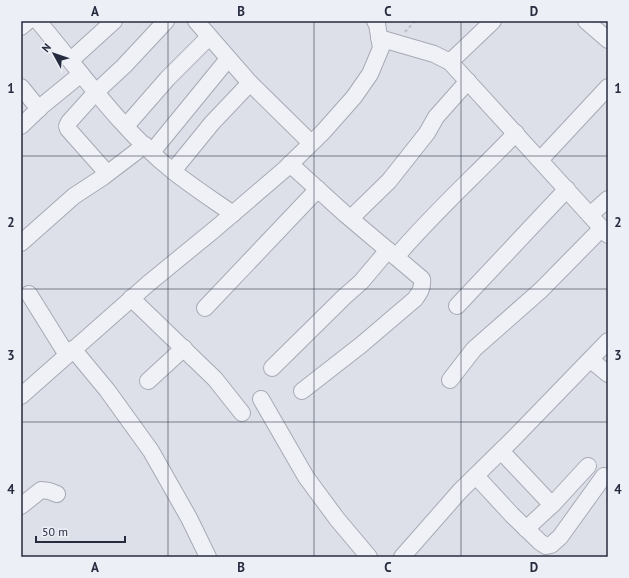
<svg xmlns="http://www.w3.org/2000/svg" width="629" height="578" viewBox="0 0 629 578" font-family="'PT Sans',sans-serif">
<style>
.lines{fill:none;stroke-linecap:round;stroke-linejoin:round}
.minor-casing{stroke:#a6aab5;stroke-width:18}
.path{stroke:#bbbec6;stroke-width:2;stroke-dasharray:3 3;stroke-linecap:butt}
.minor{stroke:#f0f1f6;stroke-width:16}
.grid{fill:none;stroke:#262b3f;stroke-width:1;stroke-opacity:0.55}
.neatline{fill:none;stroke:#262b3f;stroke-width:1.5}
.grid-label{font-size:13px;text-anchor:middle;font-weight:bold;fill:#262b3f}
</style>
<rect width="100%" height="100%" fill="#dde0e8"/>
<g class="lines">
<defs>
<g id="minor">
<path d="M 38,21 C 81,72 121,130 174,172 C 193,187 213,200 233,214"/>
<polyline points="196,21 250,83 311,143"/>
<polyline points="586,21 608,40"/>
<polyline points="21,27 28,21"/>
<polyline points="379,38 434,54 450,62 493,21"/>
<polyline points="71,60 114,21"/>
<polyline points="450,62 608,235"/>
<polyline points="21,87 39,109"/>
<polyline points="21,126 43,105 81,74"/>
<polyline points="126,126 167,79 209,37"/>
<polyline points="152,152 228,59"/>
<polyline points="540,160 608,87"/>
<path d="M 290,164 L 345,214 L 422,279 C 423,288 420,292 415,299 L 361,345 L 302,391"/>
<polyline points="173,171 212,123 250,83"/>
<polyline points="107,173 68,129 67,126 69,122 96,92 124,66 166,21"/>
<polyline points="590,215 608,199"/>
<polyline points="351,218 389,181 427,133 436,117 468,81"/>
<polyline points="21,243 74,196 103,177 145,145"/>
<path d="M 396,257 C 433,213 476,175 516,133"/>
<polyline points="29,294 67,355"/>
<polyline points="131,298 215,379 242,413"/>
<polyline points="457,306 567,189"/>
<polyline points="205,308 318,189"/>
<polyline points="73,349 107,390 151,451 189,518 208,557"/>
<polyline points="591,360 608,374"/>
<polyline points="272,368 344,297 361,282 388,250"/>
<polyline points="450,380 474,349 541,290 602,228"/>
<polyline points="148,381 184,348"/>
<polyline points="21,396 149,283 215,229 285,169 323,132 354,97 370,74 381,48 377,24 375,21"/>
<polyline points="261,399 306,477 337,519 369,557"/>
<polyline points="501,451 552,505"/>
<polyline points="476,476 512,515 540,542 546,546 551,545 560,537 604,476"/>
<polyline points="21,506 41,490 49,491 57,494"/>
<polyline points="526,529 553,504 588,466"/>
<polyline points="402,557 460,491 513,439 608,341"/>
</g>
</defs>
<!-- minor casing -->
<use href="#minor" class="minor-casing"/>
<!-- path -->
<polyline class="path" points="405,32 415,21"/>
<!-- minor -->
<use href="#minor" class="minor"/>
</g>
<!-- grid -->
<path class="grid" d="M 168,21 L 168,557M 314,21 L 314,557M 461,21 L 461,557M 21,156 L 608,156M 21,289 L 608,289M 21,422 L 608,422"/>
<!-- border -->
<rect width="629" height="578" fill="none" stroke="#eceff5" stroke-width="44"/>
<!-- north arrow -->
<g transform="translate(54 54) rotate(310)" stroke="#eceff5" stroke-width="3" paint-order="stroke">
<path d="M0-3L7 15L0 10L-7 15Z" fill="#262b3f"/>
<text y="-6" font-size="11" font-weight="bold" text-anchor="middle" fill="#262b3f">N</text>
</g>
<!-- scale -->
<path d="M36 536v6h89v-6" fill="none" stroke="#262b3f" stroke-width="2"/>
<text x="42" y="536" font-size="12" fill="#262b3f" stroke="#eceff5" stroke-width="3" paint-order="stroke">50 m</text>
<rect x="22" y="22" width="585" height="534" class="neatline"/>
<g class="grid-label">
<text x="95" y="16">A</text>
<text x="241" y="16">B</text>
<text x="388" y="16">C</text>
<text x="534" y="16">D</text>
<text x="11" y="93">1</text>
<text x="618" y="93">1</text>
<text x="11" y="227">2</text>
<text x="618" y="227">2</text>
<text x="11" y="360">3</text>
<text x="618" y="360">3</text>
<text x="11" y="494">4</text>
<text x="618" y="494">4</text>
<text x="95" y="572">A</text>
<text x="241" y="572">B</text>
<text x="388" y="572">C</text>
<text x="534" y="572">D</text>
</g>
</svg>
